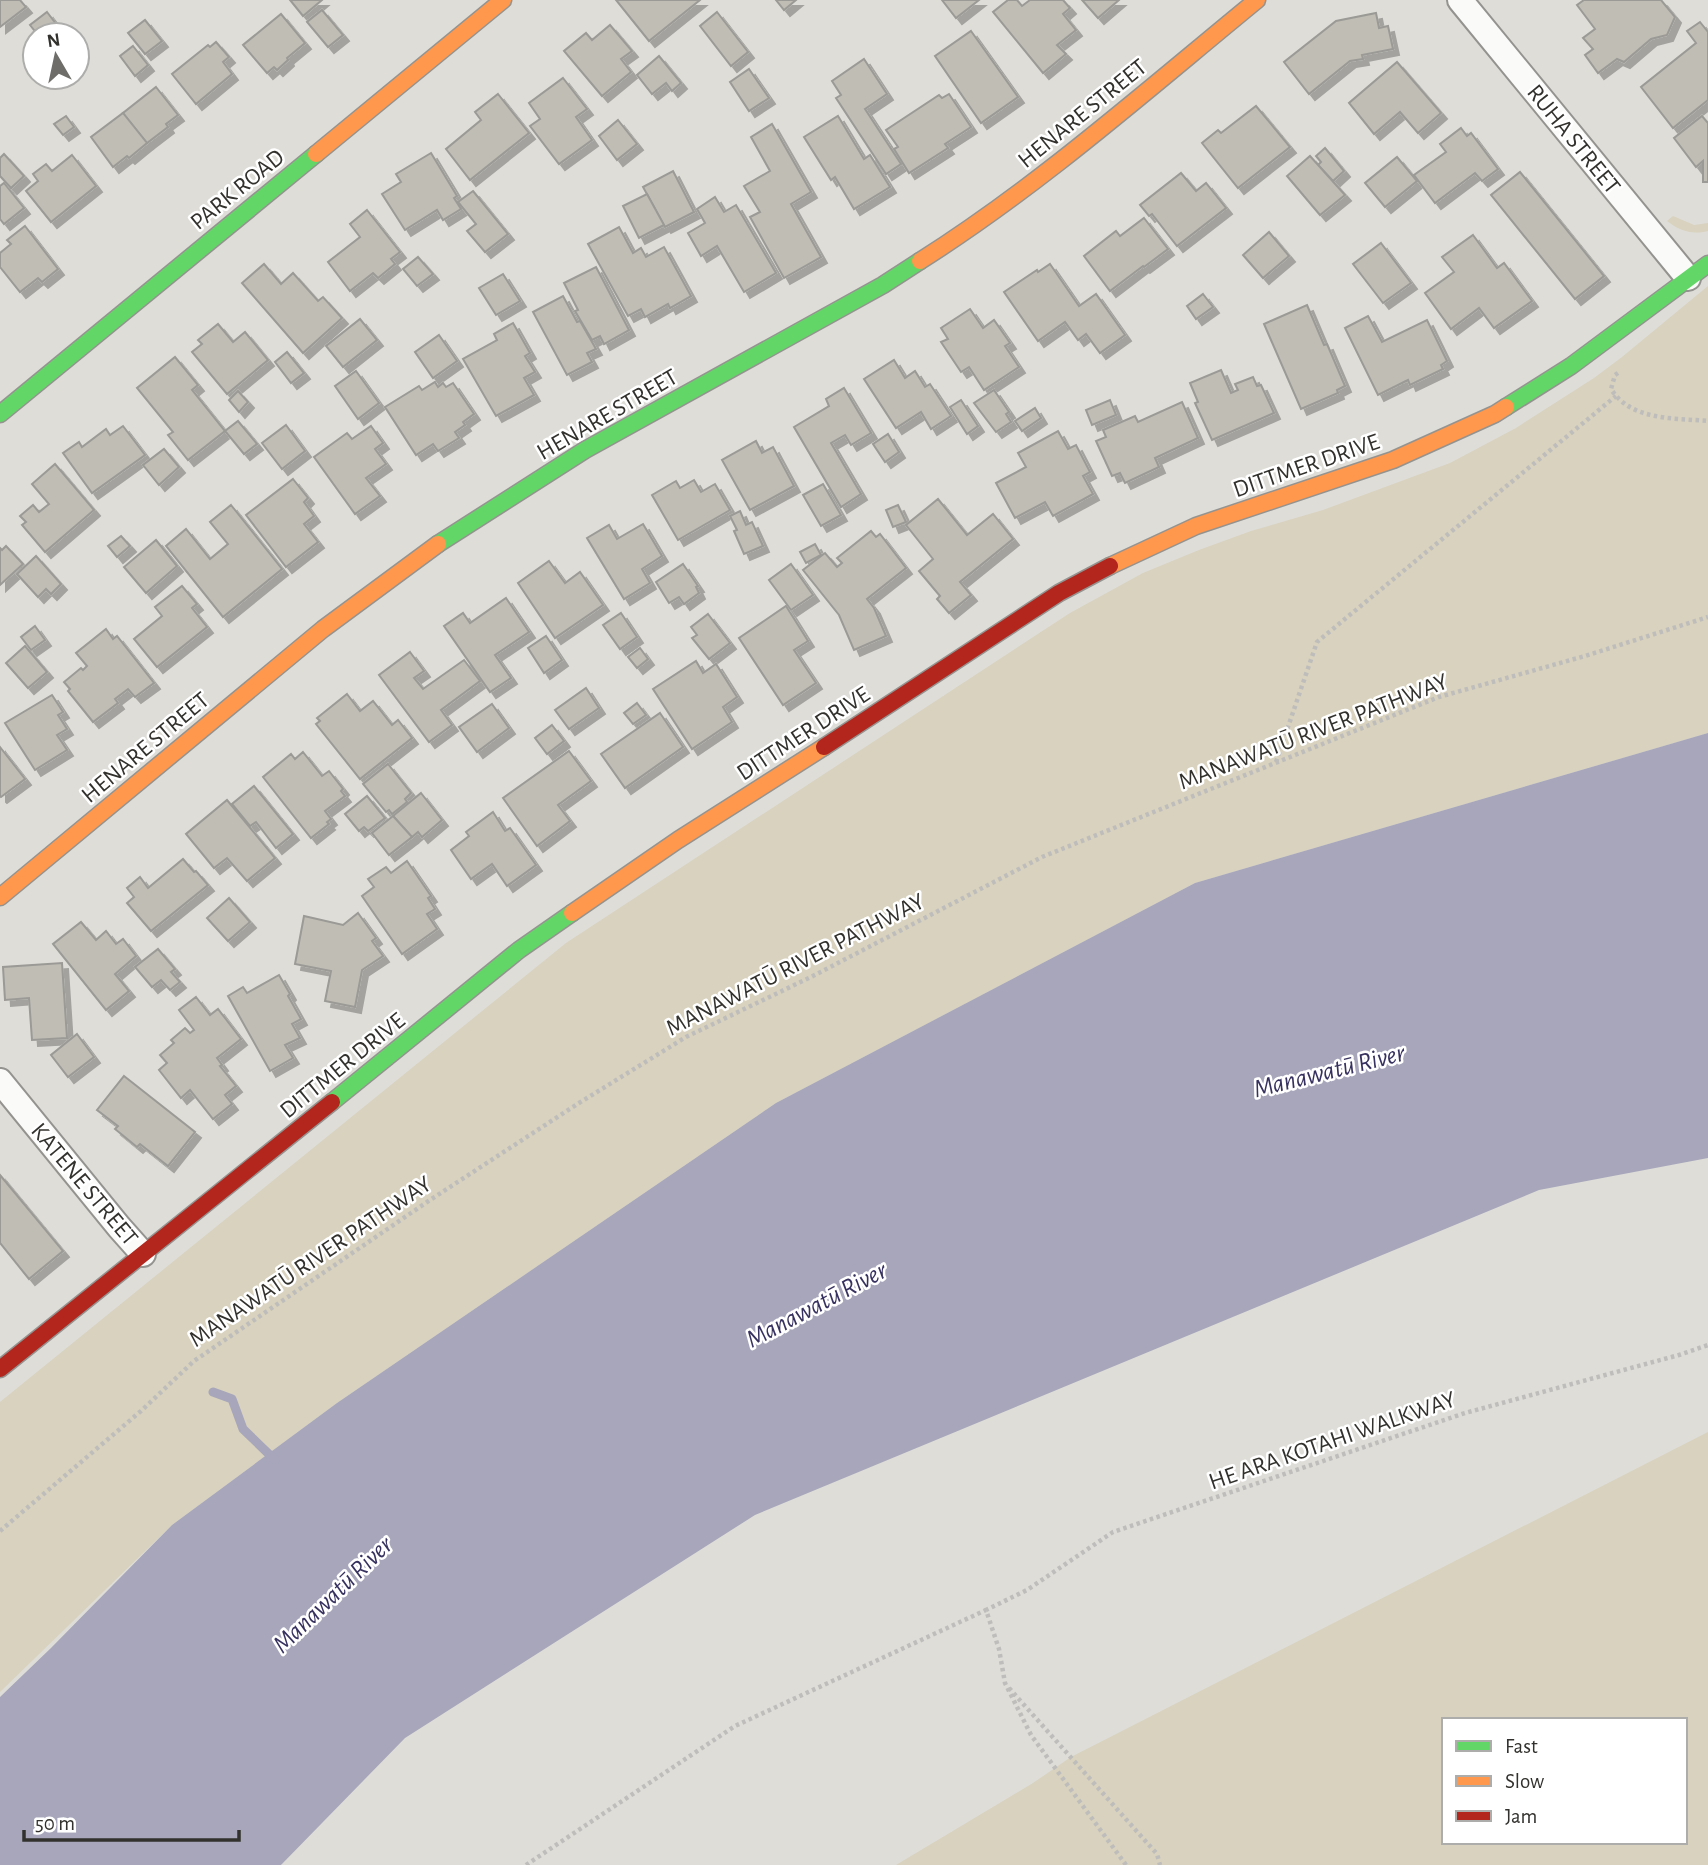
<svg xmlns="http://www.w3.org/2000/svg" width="1708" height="1865" viewBox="0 0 1708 1865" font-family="'Alegreya Sans',sans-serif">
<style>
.green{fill:#d8d2be;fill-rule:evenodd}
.water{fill:#a7a6bb}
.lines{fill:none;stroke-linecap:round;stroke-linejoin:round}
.stream{stroke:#a7a6bb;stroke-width:9}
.building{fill:#bfbdb4;stroke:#9b9a96;stroke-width:2;filter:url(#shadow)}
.street-casing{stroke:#949390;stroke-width:28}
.fast-casing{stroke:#949390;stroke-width:19}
.slow-casing{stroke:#949390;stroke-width:19}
.jam-casing{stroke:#949390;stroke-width:19}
.path{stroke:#bebdbb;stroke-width:4.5;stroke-dasharray:3.5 3.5;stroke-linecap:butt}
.street{stroke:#fafaf9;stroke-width:24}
.fast{stroke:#63d668;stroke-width:16}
.slow{stroke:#ff974d;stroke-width:16}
.jam{stroke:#b3261e;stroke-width:16}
.labels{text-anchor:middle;stroke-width:5;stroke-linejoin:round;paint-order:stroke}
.street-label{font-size:24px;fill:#32312d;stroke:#fff}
.water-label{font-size:26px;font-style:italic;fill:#37315f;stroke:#fff}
</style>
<defs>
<filter id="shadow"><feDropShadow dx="6" dy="6" stdDeviation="0" flood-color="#0004"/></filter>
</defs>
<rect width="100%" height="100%" fill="#deddd8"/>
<!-- green -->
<g class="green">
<path d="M 1673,216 L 1694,225 L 1708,223 L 1708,231 C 1692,235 1680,231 1667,221 Z"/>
<polygon points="1708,286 1708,733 1195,883 776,1103 337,1403 172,1525 0,1692 0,1402 566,943 1070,613 1143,573 1199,550 1251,531 1323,510 1450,463 1516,428 1594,378 1622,357"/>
<path d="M 1708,1432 L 1708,1865 L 896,1865 L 1033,1783 L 1071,1757 ZM 1444,1720 L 1685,1720 L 1685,1842 L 1444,1842 Z"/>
</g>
<!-- water -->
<polygon class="water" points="1708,733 1708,1158 1539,1190 755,1515 405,1738 281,1865 0,1865 0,1697 51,1648 172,1525 337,1403 776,1103 1195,883"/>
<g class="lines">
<!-- stream -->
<polyline class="stream" points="213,1392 232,1399 243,1429 275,1460"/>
</g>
<!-- building -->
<g class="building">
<polygon points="0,0 20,0 26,7 0,27"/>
<polygon points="290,0 322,0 303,16"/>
<polygon points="616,0 700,0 649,41"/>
<polygon points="776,0 796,0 784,10"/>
<polygon points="942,0 979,0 956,18"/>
<polygon points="1008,0 1017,0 1022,6 1030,0 1063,0 1070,8 1063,14 1076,30 1057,45 1066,54 1043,73 993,12"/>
<polygon points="1082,0 1119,0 1098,18"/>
<polygon points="1584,0 1661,0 1675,17 1667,35 1651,39 1624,62 1617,59 1598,73 1585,55 1593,49 1583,38 1595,29 1577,5"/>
<polygon points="322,10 343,35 328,47 307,22"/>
<polygon points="47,12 63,33 61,35 38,35 30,25"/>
<polygon points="717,12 748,52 731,66 700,26"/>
<polygon points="1376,13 1379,28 1388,26 1393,49 1362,55 1363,59 1350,61 1309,94 1284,62 1336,21"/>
<polygon points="281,14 305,43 287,58 288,60 277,70 274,67 267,73 243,45"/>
<polygon points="145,20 162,41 145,54 128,33"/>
<polygon points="1700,22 1708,32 1708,100 1673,128 1641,87 1696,43 1687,31"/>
<polygon points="610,25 632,51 621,59 631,72 602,96 564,51 586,33 592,40"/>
<polygon points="971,31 1018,97 981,123 935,56"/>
<polygon points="216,42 229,57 223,62 232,74 196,104 172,74 208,45 210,47"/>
<polygon points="133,46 148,65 135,76 120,56"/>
<polygon points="659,56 681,83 672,91 666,83 652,94 637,75"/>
<polygon points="864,59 887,94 865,109 901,164 886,174 836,98 841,95 832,81"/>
<polygon points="1397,62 1441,113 1418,133 1400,112 1374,134 1349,103"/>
<polygon points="749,69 769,98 749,111 730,82"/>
<polygon points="563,78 587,109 576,117 592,140 559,164 530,126 540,119 529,103"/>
<polygon points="156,87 178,115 166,124 168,127 147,143 123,113"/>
<polygon points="498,94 529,133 470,180 446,149 481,120 475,112"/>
<polygon points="949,94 971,127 945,144 948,148 909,173 894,149 898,147 886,130 939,95 942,98"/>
<polygon points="1256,106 1290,147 1238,188 1202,143 1218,130 1221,133"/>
<polygon points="123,113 147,143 129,158 127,156 113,167 91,137"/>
<polygon points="66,116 74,127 63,135 54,124"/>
<polygon points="838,116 864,159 870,155 890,187 854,209 835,177 831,180 804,137"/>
<polygon points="1702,116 1708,123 1708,182 1703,182 1703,161 1696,167 1674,138"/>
<polygon points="618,120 637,144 617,160 599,136"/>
<polygon points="772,124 811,192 791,204 821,257 784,278 750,217 760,212 744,186 770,171 751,137"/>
<polygon points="1461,128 1467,136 1471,133 1498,169 1482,181 1475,173 1435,203 1414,175 1446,152 1440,144"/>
<polygon points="1325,148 1344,171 1333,181 1318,165 1321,162 1316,156"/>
<polygon points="431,153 457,196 454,198 461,209 443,220 437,210 405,230 382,194 401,182 396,174"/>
<polygon points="4,154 24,176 11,188 0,176 0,158"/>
<polygon points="72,155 96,186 51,222 26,191 38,181 33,174 46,164 52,171"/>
<polygon points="1310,156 1345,195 1320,215 1287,176"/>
<polygon points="1397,157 1417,181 1385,207 1365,183"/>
<polygon points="673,171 694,212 665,227 643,187"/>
<polygon points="1520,172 1604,276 1575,299 1491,195"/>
<polygon points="1181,173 1196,191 1206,183 1226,208 1177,246 1152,214 1149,216 1140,205"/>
<polygon points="4,183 24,208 4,224 0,219 0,186"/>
<polygon points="473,191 508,234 485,252 467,231 476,224 458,202"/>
<polygon points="647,194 664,225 639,238 623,206"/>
<polygon points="715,197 724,212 736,205 776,273 744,292 717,246 701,256 688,233 705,223 697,209"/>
<polygon points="367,210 400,252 391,259 395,264 378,278 373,273 350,291 328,262 360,237 350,224"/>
<polygon points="1144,218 1168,249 1144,267 1143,266 1110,291 1084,256 1116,231 1120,236"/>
<polygon points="25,226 58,269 42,282 38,278 20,292 0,267 0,253 11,244 7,240"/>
<polygon points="619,227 633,253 641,248 646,257 664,247 691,296 670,308 668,304 645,317 641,309 628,316 588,244"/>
<polygon points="1269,232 1289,256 1263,278 1243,255"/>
<polygon points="1473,235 1497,268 1504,263 1532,301 1494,328 1479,308 1451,329 1425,293 1454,272 1442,257"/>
<polygon points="1381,243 1411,283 1383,303 1353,264"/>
<polygon points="418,257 433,274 417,286 403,269"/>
<polygon points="264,264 281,284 293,273 318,301 323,297 342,318 303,353 242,283"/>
<polygon points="1050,264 1079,306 1096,294 1125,335 1100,353 1086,334 1078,340 1065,322 1038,341 1004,292 1037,270 1038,272"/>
<polygon points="596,267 629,330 604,344 600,336 592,340 575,311 578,310 564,283"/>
<polygon points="503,274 520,301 496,315 479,288"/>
<polygon points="1203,294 1213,307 1196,319 1187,306"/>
<polygon points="563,296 577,322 580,321 596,349 587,353 592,362 567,375 533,312"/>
<polygon points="1307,305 1324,345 1327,344 1345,386 1337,390 1338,393 1301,409 1264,324"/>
<polygon points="970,309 983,328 994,320 1010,343 1005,346 1019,367 984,390 969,367 961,372 941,342 948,339 941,328"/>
<polygon points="1368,316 1382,342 1427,320 1447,361 1441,365 1443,369 1410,385 1408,380 1378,395 1345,328"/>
<polygon points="360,319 377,340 343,367 326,346"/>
<polygon points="513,323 530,353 525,356 535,372 524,378 534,395 496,416 463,359 497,340 494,334"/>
<polygon points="218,324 233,342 245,332 268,360 227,394 192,352 202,344 198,340"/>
<polygon points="439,335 457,361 433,378 415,352"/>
<polygon points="287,352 304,373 291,383 275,362"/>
<polygon points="175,357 198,385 192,390 225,431 188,460 168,435 173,432 137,388"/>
<polygon points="894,360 905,378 915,371 925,387 930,384 951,416 931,429 921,412 896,428 864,379"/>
<polygon points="1221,370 1231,393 1238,390 1235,384 1253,377 1257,386 1261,385 1274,413 1212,440 1195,403 1198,402 1190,383"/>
<polygon points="356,371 379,403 358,419 335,386"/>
<polygon points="435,382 438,387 443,383 446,387 453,383 474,414 463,422 465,425 455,432 459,438 438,451 433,444 416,455 385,407 419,386 422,390"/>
<polygon points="844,388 871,433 851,445 845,435 831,443 861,494 841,507 794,427 829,406 826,399"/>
<polygon points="994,390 1009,412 1006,414 1011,422 996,432 974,403"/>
<polygon points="238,391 248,402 239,412 229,400"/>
<polygon points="961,400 978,426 967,434 950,407"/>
<polygon points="1110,400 1116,415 1092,425 1086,410"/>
<polygon points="1182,402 1198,438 1155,458 1159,467 1125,483 1120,473 1112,476 1096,441 1106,437 1103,430 1135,416 1138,422"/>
<polygon points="1035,408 1041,418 1022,431 1015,421"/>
<polygon points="238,421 257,444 244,454 225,431"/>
<polygon points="286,425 305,451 282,469 262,443"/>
<polygon points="123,426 145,455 92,493 63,453 79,442 82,447 106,429 110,435"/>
<polygon points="371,426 383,443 375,449 386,464 366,478 380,496 355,514 314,457 347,433 352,439"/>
<polygon points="1058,431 1068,449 1076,445 1090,472 1083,476 1093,494 1053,516 1045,502 1015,518 996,483 1026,467 1018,453"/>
<polygon points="888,434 899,452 885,462 873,444"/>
<polygon points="756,441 762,453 773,447 794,486 750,510 722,460"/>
<polygon points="164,449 179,467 159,485 143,465"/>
<polygon points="55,464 94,510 45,552 22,525 26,522 20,516 33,505 39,512 49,504 32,484"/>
<polygon points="293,479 308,498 304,502 314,516 304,524 318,542 286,567 246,515"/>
<polygon points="694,480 701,492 715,484 730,510 678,540 652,495 676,481 680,488"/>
<polygon points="823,484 841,515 821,526 803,495"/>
<polygon points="938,499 967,535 993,514 1013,539 960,582 971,595 949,613 937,599 940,596 919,571 933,559 906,525"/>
<polygon points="231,505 282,569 223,617 166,546 186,529 210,559 228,544 210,522"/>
<polygon points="898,505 906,522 893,527 886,510"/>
<polygon points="740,511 746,525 752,522 763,546 744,554 734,531 737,530 730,516"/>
<polygon points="643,524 662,556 642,569 650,583 624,599 587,538 609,525 617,539"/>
<polygon points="871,531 876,537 880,534 906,568 867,599 874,608 886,636 854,650 839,615 803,570 825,553 837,567 842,563 837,558"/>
<polygon points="121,536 130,546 117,557 108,546"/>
<polygon points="156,540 177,566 146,593 124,567"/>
<polygon points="815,544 821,555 806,563 800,552"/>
<polygon points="6,546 23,564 0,585 0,548 2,550"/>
<polygon points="36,556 61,584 51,594 46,589 38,597 17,574"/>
<polygon points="549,561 565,583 580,572 603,605 555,638 518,583"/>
<polygon points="683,564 698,586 696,587 699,593 684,604 679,597 669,603 656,582"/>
<polygon points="791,564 813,595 791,610 769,580"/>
<polygon points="182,586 197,604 192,608 207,627 157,667 134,639 162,616 155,607"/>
<polygon points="506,598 529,632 495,655 511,678 490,692 444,626 463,613 470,623"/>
<polygon points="786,606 808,641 794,650 816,683 783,705 739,638"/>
<polygon points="621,613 637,637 620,649 603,625"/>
<polygon points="708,614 730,643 709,659 692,638 697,635 691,627"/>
<polygon points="35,626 45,640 31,650 21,637"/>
<polygon points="106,629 113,639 117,636 154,683 135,697 128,689 115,699 118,703 93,722 68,691 70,689 64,682 81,668 83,670 87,666 76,653"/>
<polygon points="546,636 562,660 544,673 528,648"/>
<polygon points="25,646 47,672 28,688 6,663"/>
<polygon points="640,648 648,659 637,668 628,657"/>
<polygon points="410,652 424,671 414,678 423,689 464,660 480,681 441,710 452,725 429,742 379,675"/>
<polygon points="696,661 703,673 716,664 737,697 723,707 732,722 692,749 653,689"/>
<polygon points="586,688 599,708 569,729 555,710"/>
<polygon points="347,694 360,711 373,701 392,725 398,720 412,738 360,779 316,724 320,721 317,718"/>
<polygon points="52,695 63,712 58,715 67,729 57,735 67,750 35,770 5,723"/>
<polygon points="637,703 646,715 633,724 624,713"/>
<polygon points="492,704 509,728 477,752 459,727"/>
<polygon points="660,713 683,747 625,788 601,754"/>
<polygon points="552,725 564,741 547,754 535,738"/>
<polygon points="0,747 25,779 1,797 0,796"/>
<polygon points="569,751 591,781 558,805 570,821 537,846 503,798"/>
<polygon points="303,752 322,776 329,771 343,789 341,791 345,796 325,811 331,819 327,822 329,824 311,838 263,777 291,754 295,759"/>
<polygon points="388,764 411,793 405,799 407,802 392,814 389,810 386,812 363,784"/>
<polygon points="254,786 293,834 276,848 256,822 250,826 232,804"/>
<polygon points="421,793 442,820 422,837 418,832 412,837 393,816"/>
<polygon points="367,796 385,818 368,831 364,827 359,831 345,814"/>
<polygon points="227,800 275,858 247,881 227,858 214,868 186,834"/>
<polygon points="493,812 505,831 510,828 536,865 507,886 492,864 471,879 451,850 469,836 466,832"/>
<polygon points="393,816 412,837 389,855 372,833"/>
<polygon points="183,859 194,872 196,871 208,885 151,931 127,903 134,897 127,888 140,877 148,888"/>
<polygon points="407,861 431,896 428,898 435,909 427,914 437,929 402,954 362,896 374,887 368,879 386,867 391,873"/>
<polygon points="229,898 250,922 228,941 207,918"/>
<polygon points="358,913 376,938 372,941 383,956 362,970 355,1007 325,1001 331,971 295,964 304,916 343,925"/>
<polygon points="81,922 96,940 106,931 116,944 123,939 136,956 115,974 129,991 106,1010 53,944"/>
<polygon points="158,949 175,969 171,972 180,982 170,990 161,980 152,987 135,967"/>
<polygon points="62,963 67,1038 32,1040 29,998 5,1000 3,967"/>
<polygon points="279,975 290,994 288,996 301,1019 292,1024 300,1038 285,1045 293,1058 270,1071 228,996 243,987 247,993"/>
<polygon points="196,997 210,1015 218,1009 241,1039 217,1058 222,1065 220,1066 236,1086 225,1095 232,1104 213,1119 190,1090 181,1098 159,1070 167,1063 160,1055 174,1043 171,1040 185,1028 190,1033 194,1030 179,1010"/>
<polygon points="77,1034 94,1057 68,1077 51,1055"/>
<polygon points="124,1076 195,1132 168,1166 140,1144 137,1147 115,1129 118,1126 97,1110"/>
<polygon points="0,1175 63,1251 29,1279 0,1243"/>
</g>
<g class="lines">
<defs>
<g id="street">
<polyline points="1460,0 1688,278"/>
<polyline points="0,1081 119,1227 143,1254"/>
</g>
<g id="fast">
<polyline points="1506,407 1571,366 1708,264"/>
<polyline points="0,414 316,154"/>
<polyline points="438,544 585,450 883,285 920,261"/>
<polyline points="332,1102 519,950 572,913"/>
</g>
<g id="slow">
<polyline points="316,154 503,0"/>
<path d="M 920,261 C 1040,185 1147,90 1257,0"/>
<polyline points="1110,566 1196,526 1393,460 1495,414 1506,407"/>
<polyline points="0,897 323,629 438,544"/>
<polyline points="572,913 678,840 824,747"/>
</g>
<g id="jam">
<polyline points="824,747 1059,593 1110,566"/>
<polyline points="0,1369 332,1102"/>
</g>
</defs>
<!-- street casing -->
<use href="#street" class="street-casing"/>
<!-- fast casing -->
<use href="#fast" class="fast-casing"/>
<!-- slow casing -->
<use href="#slow" class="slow-casing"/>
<!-- jam casing -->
<use href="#jam" class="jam-casing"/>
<!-- path -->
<g class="path">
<path d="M 1618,373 L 1615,375 L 1611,389 C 1631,421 1675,418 1708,421"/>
<polyline points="1276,762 1317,642 1616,396"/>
<polyline points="0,1531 141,1411 194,1361 430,1200 579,1103 686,1037 811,977 1042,857 1439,697 1585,656 1708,617"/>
<polyline points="1009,1688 1157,1854 1160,1865"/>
<polyline points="526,1865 735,1726 986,1610"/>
<polyline points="1126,1865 1031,1735 1005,1683 999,1649 986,1610 1027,1590 1113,1532 1465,1413 1679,1355 1708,1345"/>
</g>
<!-- street -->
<use href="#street" class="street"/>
<!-- fast -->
<use href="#fast" class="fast"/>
<!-- slow -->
<use href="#slow" class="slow"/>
<!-- jam -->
<use href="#jam" class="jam"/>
</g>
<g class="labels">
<!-- street labels -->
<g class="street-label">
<text transform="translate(1082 113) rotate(-39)" y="8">HENARE STREET</text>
<text transform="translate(1574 139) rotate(51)" y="8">RUHA STREET</text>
<text transform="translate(237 189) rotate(-39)" y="8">PARK ROAD</text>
<text transform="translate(607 414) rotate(-30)" y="8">HENARE STREET</text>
<text transform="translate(1306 465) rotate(-19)" y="8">DITTMER DRIVE</text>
<text transform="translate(1313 731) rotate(-21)" y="8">MANAWATŪ RIVER PATHWAY</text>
<text transform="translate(803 733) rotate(-33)" y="8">DITTMER DRIVE</text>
<text transform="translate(145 747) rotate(-40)" y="8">HENARE STREET</text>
<text transform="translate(795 964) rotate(-27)" y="8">MANAWATŪ RIVER PATHWAY</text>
<text transform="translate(342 1065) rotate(-39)" y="8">DITTMER DRIVE</text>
<text transform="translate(85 1184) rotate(50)" y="8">KATENE STREET</text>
<text transform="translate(310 1261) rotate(-34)" y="8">MANAWATŪ RIVER PATHWAY</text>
<text transform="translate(1332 1440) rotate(-19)" y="8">HE ARA KOTAHI WALKWAY</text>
</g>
<!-- water labels -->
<g class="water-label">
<text transform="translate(1329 1070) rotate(-14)" y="9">Manawatū River</text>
<text transform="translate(816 1304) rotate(-28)" y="9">Manawatū River</text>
<text transform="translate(332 1594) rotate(-44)" y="9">Manawatū River</text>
</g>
</g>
<!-- legend -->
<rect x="1442" y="1718" width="245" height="126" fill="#ffffff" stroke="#adadab" stroke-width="2"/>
<rect x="1456" y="1741" width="35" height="10" fill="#63d668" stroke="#adadab" stroke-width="2"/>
<text x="1505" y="1753" font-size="21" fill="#32312d">Fast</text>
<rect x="1456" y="1776" width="35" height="10" fill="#ff974d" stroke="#adadab" stroke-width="2"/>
<text x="1505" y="1788" font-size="21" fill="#32312d">Slow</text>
<rect x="1456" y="1811" width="35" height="10" fill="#b3261e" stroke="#adadab" stroke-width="2"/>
<text x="1505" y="1823" font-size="21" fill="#32312d">Jam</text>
<!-- north arrow -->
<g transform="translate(56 56) rotate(351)"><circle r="33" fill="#ffffff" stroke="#adadab" stroke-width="2"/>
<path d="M0-5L12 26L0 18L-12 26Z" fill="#6e6d69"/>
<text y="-10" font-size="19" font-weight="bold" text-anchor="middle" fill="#32312d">N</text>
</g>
<!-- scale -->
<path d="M24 1830v10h215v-10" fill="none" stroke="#32312d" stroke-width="3.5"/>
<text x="35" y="1830" font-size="21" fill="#32312d" stroke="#ffffff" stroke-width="5" paint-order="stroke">50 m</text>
</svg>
